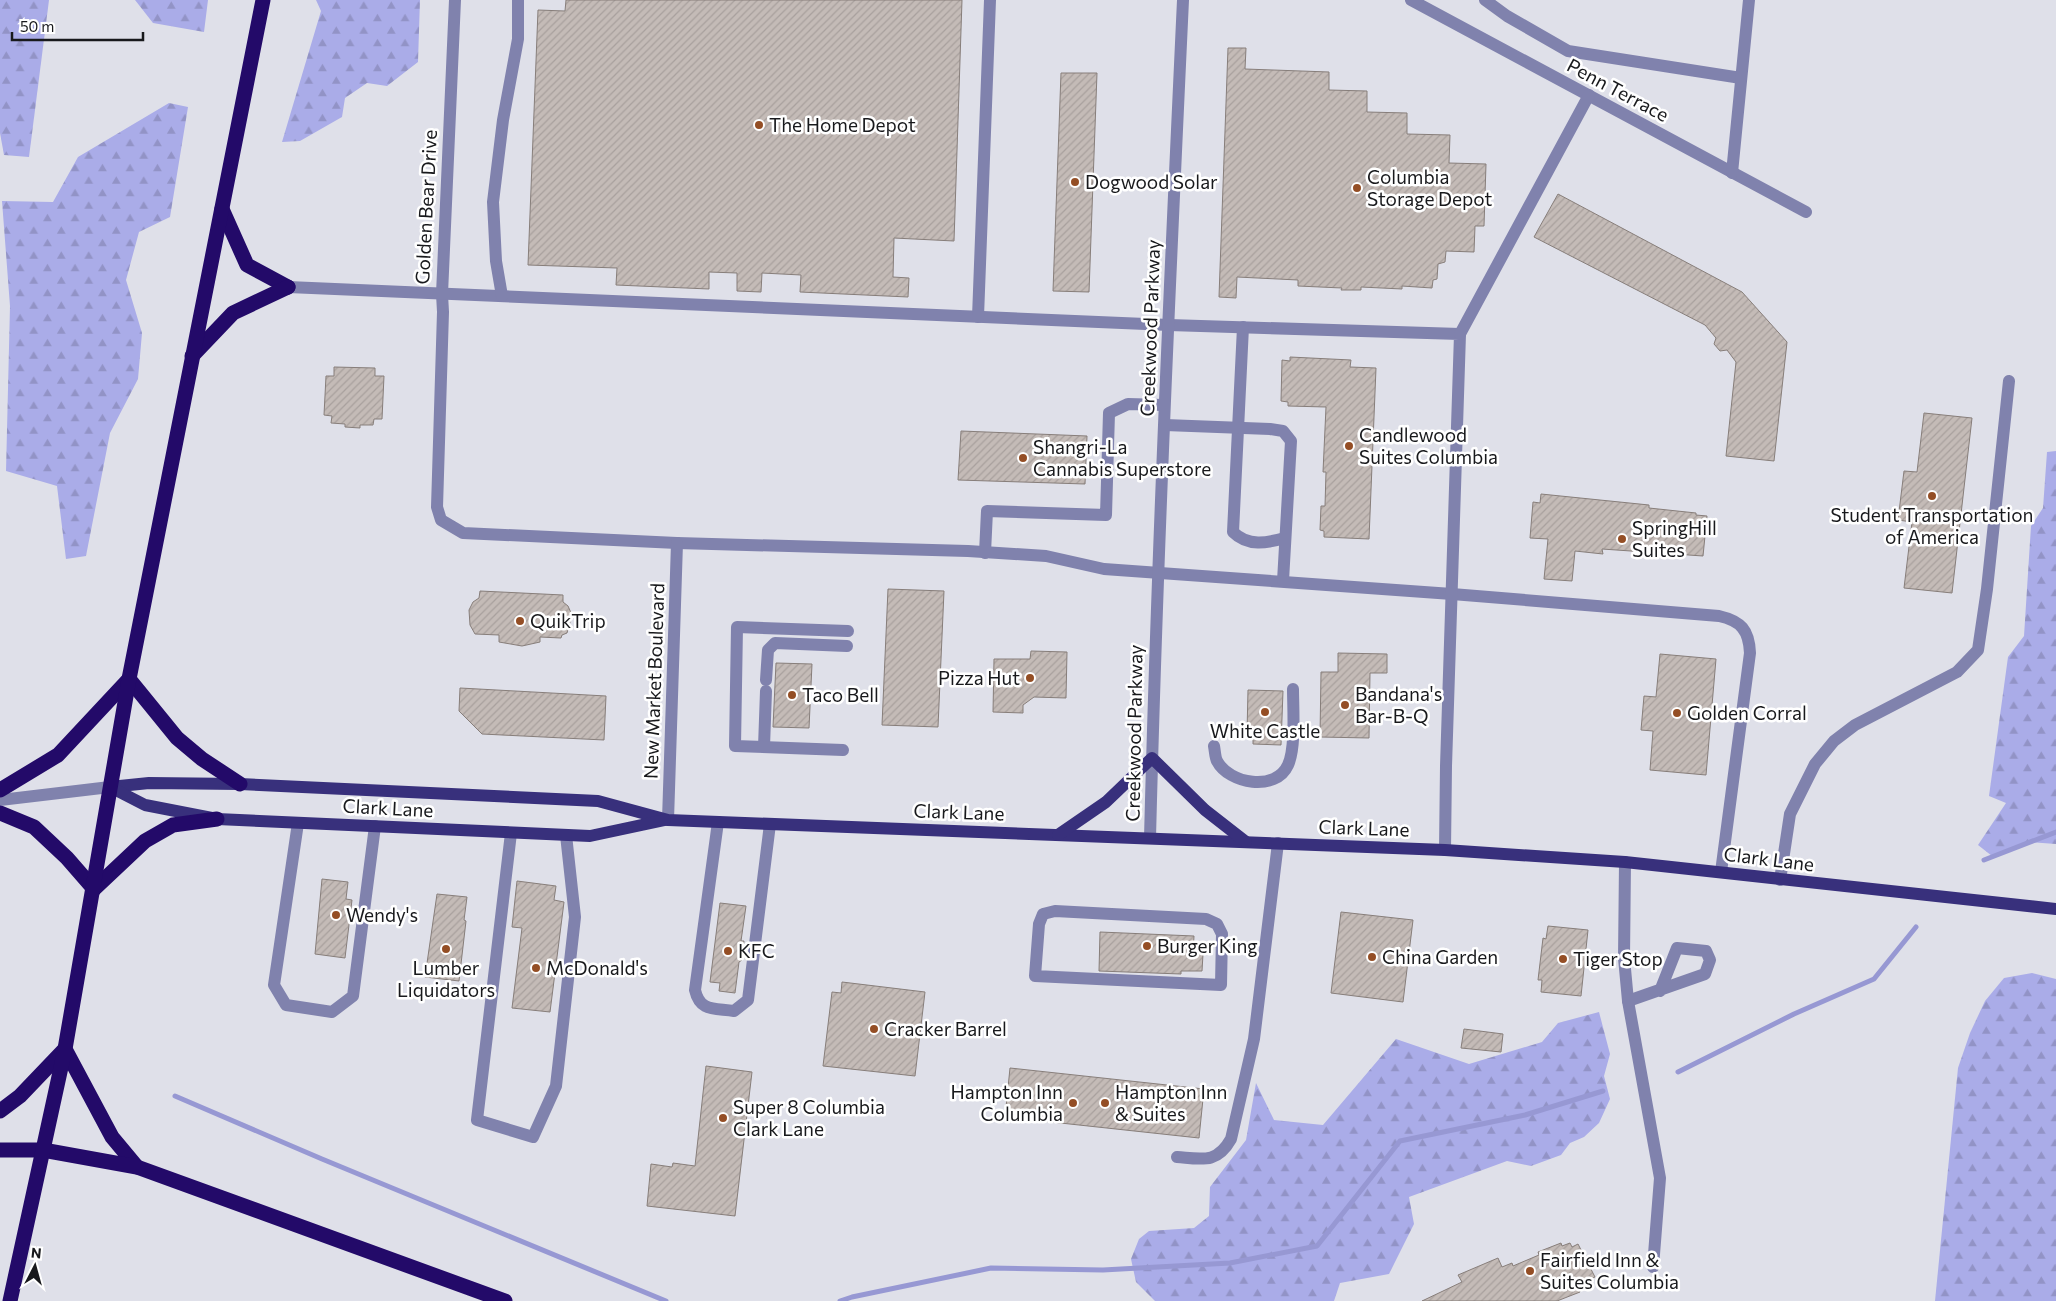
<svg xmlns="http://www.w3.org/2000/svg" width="2056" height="1301" viewBox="0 0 2056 1301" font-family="Commissioner,sans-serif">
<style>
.forest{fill:url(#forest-firs)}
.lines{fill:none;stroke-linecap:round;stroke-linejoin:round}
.stream{stroke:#9798d3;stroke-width:5}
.building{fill:url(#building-hatch);stroke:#877e7a}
.minor{stroke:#8082ad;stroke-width:12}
.major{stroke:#38307c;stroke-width:12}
.highway{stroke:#230a69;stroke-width:15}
.poi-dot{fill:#944e25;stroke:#fff;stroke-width:2}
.labels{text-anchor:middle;stroke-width:5;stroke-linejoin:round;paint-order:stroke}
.street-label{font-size:19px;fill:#18191c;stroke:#fff}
.poi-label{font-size:19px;fill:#18191c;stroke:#fff;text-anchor:start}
</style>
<defs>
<pattern id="forest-firs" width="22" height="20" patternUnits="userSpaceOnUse" patternTransform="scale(1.25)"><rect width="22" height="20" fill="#aaace8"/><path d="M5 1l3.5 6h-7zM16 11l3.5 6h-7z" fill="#9293c6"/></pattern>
<pattern id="building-hatch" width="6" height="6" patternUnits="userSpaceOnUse" patternTransform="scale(1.25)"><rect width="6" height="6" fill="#c4bbb7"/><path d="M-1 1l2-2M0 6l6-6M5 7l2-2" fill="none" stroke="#a8a09d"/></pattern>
</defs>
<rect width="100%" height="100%" fill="#dfe0e9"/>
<!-- forest -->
<g class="forest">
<polygon points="0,0 49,0 29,157 4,155 0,133"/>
<polygon points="135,0 208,0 204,32 153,23"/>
<polygon points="316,0 420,0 418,62 387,86 367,83 345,98 342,117 300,141 282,142 321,11"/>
<polygon points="169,103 188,107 170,217 139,232 126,280 142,333 138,379 110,433 86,556 66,559 57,486 6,471 10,306 2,201 53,202 78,157"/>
<polygon points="2056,451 2056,844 2027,842 1992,856 1978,845 2006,803 1989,796 2008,657 2024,636 2031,526 2043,508 2047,452"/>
<polygon points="2032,973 2056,979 2056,1301 1935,1301 1958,1068 1970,1033 1985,1001 2004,978"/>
<polygon points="1599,1012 1610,1054 1604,1076 1610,1099 1599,1123 1584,1137 1570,1143 1561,1155 1531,1166 1507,1161 1409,1197 1414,1224 1389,1274 1340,1283 1334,1301 1155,1301 1136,1282 1131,1259 1139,1239 1149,1231 1194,1228 1209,1216 1210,1187 1246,1140 1256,1083 1274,1120 1323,1125 1396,1039 1469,1064 1542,1042 1558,1023"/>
</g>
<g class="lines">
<!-- stream -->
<g class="stream">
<polyline points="1984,860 2056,832"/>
<polyline points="1678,1072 1794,1014 1874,979 1916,927"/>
<polyline points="175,1096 322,1159 666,1301"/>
<polyline points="840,1301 852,1297 991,1268 1103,1270 1230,1263 1317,1246 1400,1141 1525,1115 1603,1091"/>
</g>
</g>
<!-- building -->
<g class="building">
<polygon points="566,0 962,0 954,241 894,238 893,277 909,278 908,297 800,292 801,275 762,273 761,292 737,291 737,273 709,272 709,289 616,285 617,268 528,265 538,10 565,11"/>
<polygon points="1228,48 1246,48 1245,69 1329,72 1329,90 1367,91 1367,112 1407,113 1407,134 1450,135 1449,163 1486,164 1484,226 1475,226 1474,252 1446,251 1445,262 1438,264 1437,279 1433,280 1432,288 1402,286 1402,289 1361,287 1361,290 1341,290 1342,288 1298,286 1298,280 1237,277 1236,298 1219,297"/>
<polygon points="1061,73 1097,73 1089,292 1053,291"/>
<polygon points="1558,194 1742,292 1787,342 1774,461 1726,456 1736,362 1727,350 1720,351 1714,344 1716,338 1705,325 1534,237"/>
<polygon points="1290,357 1351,360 1350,367 1376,368 1369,539 1324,537 1324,531 1320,530 1321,506 1325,506 1326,472 1323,472 1326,407 1288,406 1288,402 1281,401 1282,360 1290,361"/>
<polygon points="334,367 375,368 375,376 384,376 382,419 374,419 373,425 360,425 360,428 345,427 345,424 331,423 332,416 324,415 326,376 334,376"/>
<polygon points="1924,413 1972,418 1952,593 1904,588 1912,522 1898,520 1904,471 1917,472"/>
<polygon points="961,431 1087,436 1085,484 958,480"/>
<polygon points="1541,494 1649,505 1649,508 1696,513 1696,515 1707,516 1703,556 1602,549 1603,554 1575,551 1572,581 1544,579 1548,539 1530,538 1533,502 1540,503"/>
<polygon points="888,589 944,591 938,727 882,725"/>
<polygon points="480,591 563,595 563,602 568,606 572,615 567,633 562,635 561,638 540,637 540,642 522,646 499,642 499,635 475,634 470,625 469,610 473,602 479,598"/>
<polygon points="1031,651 1067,652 1066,698 1034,697 1023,705 1023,713 993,712 994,659 1030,659"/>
<polygon points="1338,653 1387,654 1387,673 1370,673 1369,738 1320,737 1321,672 1338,672"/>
<polygon points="1660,654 1716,659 1706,775 1650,770 1653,731 1641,730 1644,696 1656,697"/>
<polygon points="776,663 812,664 809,728 773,727"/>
<polygon points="460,688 606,696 604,740 482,734 459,711"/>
<polygon points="1248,690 1283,691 1281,745 1253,744 1253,733 1247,733"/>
<polygon points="322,879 348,882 346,899 352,900 345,958 315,954"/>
<polygon points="517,881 556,886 554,900 564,902 550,1012 512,1008 522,928 512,927"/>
<polygon points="437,894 467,897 464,920 466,921 459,981 425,977"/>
<polygon points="720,903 746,906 741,941 744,941 742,960 739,962 735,993 719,991 720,983 710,982"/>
<polygon points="1341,912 1413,920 1403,1002 1331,993"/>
<polygon points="1548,926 1588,930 1581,996 1541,992 1542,980 1538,980 1543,938 1546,939"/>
<polygon points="1100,932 1194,936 1193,954 1203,954 1202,971 1181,971 1181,974 1099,971"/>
<polygon points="842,982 925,992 915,1076 823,1066 832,992 841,993"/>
<polygon points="1464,1029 1503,1034 1501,1052 1461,1048"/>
<polygon points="706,1066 752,1072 735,1216 647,1206 651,1164 672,1167 673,1163 695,1166"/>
<polygon points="1010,1068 1204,1089 1199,1138 1005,1117"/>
<polygon points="1561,1243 1562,1246 1570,1243 1572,1247 1578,1244 1595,1277 1586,1281 1587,1286 1579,1289 1580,1292 1557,1301 1422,1301 1462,1282 1458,1275 1498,1258 1502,1267 1512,1263 1513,1266 1539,1255 1538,1252"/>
</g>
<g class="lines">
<!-- minor -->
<g class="minor">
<path d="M 455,0 L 442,294 L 443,312 L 437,507 L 441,520 L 463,533 L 677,543 L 968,551 L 1046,556 L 1104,569 L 1452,594 L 1719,616 C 1741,621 1749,630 1750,653 L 1721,872"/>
<polyline points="1411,0 1806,212"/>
<polyline points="1485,0 1507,16 1568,51 1741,78"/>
<polyline points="1732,173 1749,0"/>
<polyline points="288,287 1169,325 1460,334 1446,766 1445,850"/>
<polyline points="502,296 496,261 493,202 503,120 518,39 518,0"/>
<polyline points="978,317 990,0"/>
<path d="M 1243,327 L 1233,532 C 1248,547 1267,543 1285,538"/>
<polyline points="1460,334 1589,95"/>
<polyline points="1165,425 1270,429 1283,431 1291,441 1283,581"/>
<polyline points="985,553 987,511 1106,515 1109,413 1128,404 1164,405"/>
<polyline points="766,680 768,650 775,643 847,646"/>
<path d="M 1214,746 C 1215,751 1215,757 1217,761 C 1229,784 1276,792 1288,765 C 1296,748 1293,708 1293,689"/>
<polyline points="764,747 766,691"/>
<polyline points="843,750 735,746 737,627 848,631"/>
<polyline points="0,800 110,787"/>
<polyline points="668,820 677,543"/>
<path d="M 718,822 L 695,990 C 700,1012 714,1008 734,1011 L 748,1000 L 770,824"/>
<polyline points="298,823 274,985 286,1005 332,1012 353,996 375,826"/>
<polyline points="511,833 477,1120 533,1137 556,1086 575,917 566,835"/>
<path d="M 1150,838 C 1157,559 1170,279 1183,0"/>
<polyline points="1625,862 1624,958 1628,1001 1660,1178 1653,1267"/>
<polyline points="1780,880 1790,814 1815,764 1834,741 1855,725 1957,672 1978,650 1987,589 2009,381"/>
<polygon points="1055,911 1206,919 1217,924 1222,934 1221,985 1035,976 1039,924 1043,914"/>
<polyline points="1628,1001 1705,974 1710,960 1706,951 1677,948 1660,991"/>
<path d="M 1177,1157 C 1202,1159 1217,1164 1231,1139 L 1254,1039 L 1278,843"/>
</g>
<!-- major -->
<g class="major">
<polyline points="110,787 149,783 240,784 598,801 668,820 1445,850 1625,862 2056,909"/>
<polyline points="110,787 145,805 217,819 590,836 665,820"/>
<polyline points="1058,835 1106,802 1152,758 1205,810 1246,842"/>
</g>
<!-- highway -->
<g class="highway">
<polyline points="222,209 247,265 288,287"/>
<polyline points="192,356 233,313 288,287"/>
<polyline points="129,679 177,738 202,759 240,784"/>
<polyline points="0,790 58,755 129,679"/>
<polyline points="0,813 34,827 67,858 94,889"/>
<polyline points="94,889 145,841 173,825 217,819"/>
<polyline points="65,1049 112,1137 137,1167"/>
<polyline points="0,1111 20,1096 64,1050"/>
<polyline points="0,1150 43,1150 137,1167 505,1301"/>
<polyline points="10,1301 65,1049 129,679 263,0"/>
</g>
</g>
<!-- markers -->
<g class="poi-dot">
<circle cx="759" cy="125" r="5"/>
<circle cx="1075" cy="182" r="5"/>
<circle cx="1357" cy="188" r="5"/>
<circle cx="1349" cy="446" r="5"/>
<circle cx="1023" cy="458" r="5"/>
<circle cx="1932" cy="496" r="5"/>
<circle cx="1622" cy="539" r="5"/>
<circle cx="520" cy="621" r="5"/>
<circle cx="1030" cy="678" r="5"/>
<circle cx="792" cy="695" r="5"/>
<circle cx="1345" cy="705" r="5"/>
<circle cx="1265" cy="712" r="5"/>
<circle cx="1677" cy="713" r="5"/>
<circle cx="336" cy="915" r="5"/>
<circle cx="1147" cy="946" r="5"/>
<circle cx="446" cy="949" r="5"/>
<circle cx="728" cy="951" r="5"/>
<circle cx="1372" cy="957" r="5"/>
<circle cx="1563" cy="959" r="5"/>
<circle cx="536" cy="968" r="5"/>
<circle cx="874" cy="1029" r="5"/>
<circle cx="1073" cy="1103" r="5"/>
<circle cx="1105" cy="1103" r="5"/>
<circle cx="723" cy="1118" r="5"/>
<circle cx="1530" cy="1271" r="5"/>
</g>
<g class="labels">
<!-- street labels -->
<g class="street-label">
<text transform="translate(1618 90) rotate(28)" y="7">Penn Terrace</text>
<text transform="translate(426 207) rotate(-87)" y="7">Golden Bear Drive</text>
<text transform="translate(1150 328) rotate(-88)" y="7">Creekwood Parkway</text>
<text transform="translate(654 681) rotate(-88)" y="7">New Market Boulevard</text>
<text transform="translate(1134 733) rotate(-89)" y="7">Creekwood Parkway</text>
<text transform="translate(388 808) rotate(3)" y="7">Clark Lane</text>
<text transform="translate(959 812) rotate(2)" y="7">Clark Lane</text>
<text transform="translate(1364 828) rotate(2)" y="7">Clark Lane</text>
<text transform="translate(1769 859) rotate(7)" y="7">Clark Lane</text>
</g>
<!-- poi labels -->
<g class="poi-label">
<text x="769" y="132">The Home Depot</text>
<text x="1367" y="184">Columbia<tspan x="1367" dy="22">Storage Depot</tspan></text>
<text x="1085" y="189">Dogwood Solar</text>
<text x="1359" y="442">Candlewood<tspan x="1359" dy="22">Suites Columbia</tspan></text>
<text x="1033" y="454">Shangri-La<tspan x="1033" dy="22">Cannabis Superstore</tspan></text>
<text x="1932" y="522" text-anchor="middle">Student Transportation<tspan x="1932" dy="22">of America</tspan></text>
<text x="1632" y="535">SpringHill<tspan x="1632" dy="22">Suites</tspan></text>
<text x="530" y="628">QuikTrip</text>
<text x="1020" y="685" text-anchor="end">Pizza Hut</text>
<text x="1355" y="701">Bandana's<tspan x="1355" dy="22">Bar-B-Q</tspan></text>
<text x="802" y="702">Taco Bell</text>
<text x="1687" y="720">Golden Corral</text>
<text x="1265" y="738" text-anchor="middle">White Castle</text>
<text x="346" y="922">Wendy's</text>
<text x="1157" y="953">Burger King</text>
<text x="738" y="958">KFC</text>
<text x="1382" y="964">China Garden</text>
<text x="1573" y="966">Tiger Stop</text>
<text x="446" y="975" text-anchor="middle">Lumber<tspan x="446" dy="22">Liquidators</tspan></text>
<text x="546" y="975">McDonald's</text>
<text x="884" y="1036">Cracker Barrel</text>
<text x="1063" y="1099" text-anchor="end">Hampton Inn<tspan x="1063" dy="22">Columbia</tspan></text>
<text x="1115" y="1099">Hampton Inn<tspan x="1115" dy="22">&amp; Suites</tspan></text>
<text x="733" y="1114">Super 8 Columbia<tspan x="733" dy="22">Clark Lane</tspan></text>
<text x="1540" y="1267">Fairfield Inn &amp;<tspan x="1540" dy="22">Suites Columbia</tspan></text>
</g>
</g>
<!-- north arrow -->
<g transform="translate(35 1266) rotate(6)" stroke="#ffffff" stroke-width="4" paint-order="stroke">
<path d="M0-4L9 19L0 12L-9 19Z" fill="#18191c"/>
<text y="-8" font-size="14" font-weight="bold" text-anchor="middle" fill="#18191c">N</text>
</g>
<!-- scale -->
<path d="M12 32v8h131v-8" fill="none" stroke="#18191c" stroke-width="2.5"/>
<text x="20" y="32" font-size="15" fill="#18191c" stroke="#ffffff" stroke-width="4" paint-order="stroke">50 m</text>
</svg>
